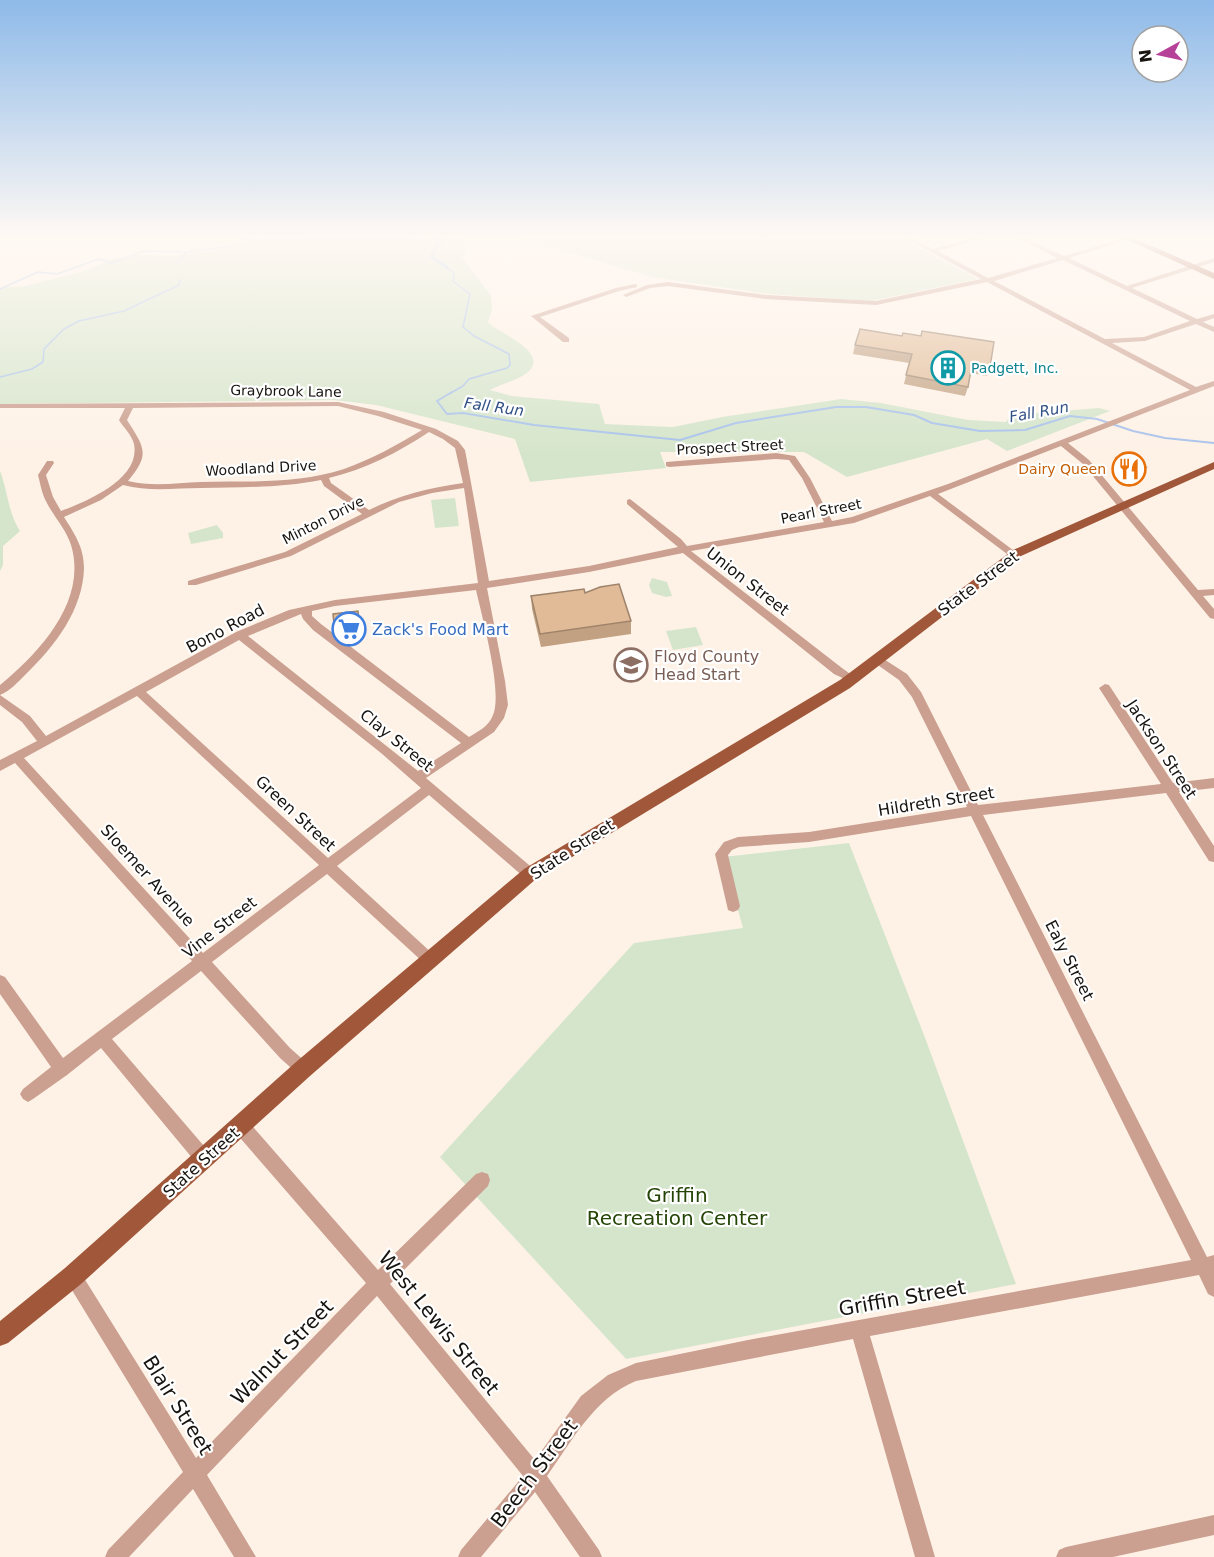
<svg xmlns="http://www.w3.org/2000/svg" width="1214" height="1557" viewBox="0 0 1214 1557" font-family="'DejaVu Sans',sans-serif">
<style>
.green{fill:#d5e5cb}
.water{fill:#a8c2eb}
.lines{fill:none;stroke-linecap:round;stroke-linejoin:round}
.stream-far1{stroke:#a8c2eb;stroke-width:1.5}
.stream{stroke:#a8c2eb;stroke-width:2}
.minor{fill:#cba090;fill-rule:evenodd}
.major{fill:#a1583a;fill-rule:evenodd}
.wall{fill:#c2a182}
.shaded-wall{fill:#9e836a}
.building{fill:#e1bb97;stroke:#9e836a;stroke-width:1.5}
.labels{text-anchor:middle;stroke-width:4.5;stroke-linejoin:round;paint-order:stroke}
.far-culture-label{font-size:14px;fill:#0d838f;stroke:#fff;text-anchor:start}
.far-street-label{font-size:14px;fill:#17130f;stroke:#fff}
.far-food-label{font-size:14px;fill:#c56008;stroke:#fff;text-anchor:end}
.far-water-label{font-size:15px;font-style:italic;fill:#315085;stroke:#fff}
.street-label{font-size:16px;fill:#17130f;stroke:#fff}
.shop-label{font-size:16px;fill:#366cbe;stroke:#fff;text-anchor:start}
.education-label{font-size:16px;fill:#785e54;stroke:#fff;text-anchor:start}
.near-park-label{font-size:20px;fill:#254506;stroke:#fff}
.near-street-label{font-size:20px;fill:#17130f;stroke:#fff}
</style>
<rect width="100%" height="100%" fill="#fef2e7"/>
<!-- green -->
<g class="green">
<path d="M 262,237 L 459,237 L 462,239 L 466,252 L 462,257 L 491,296 L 492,310 L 488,322 C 496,332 551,352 528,372 C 518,381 502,383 490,390 L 512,396 L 599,404 L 605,424 L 673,427 L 722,417 L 841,399 L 881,403 L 968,420 L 1006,422 L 1011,415 L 1099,408 L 1110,411 L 1007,451 L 987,439 L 847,477 L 804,452 L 660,452 L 666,468 L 530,482 L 515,439 L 376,405 L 334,400 L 0,404 L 0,288 L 25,286 L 88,270 L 112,259 L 136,255 L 173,256 L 223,249 Z"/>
<polygon points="518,237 900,237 978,279 871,301 768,294 652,277"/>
<path d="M 0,471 C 8,491 8,513 20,531 L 3,546 L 3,565 L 0,571 Z"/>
<polygon points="455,498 459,526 435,528 431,500"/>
<polygon points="217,525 223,533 223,538 191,544 188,533"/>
<polygon points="652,578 667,582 672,596 666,597 652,593 649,585"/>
<polygon points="696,627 703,645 673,650 666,631"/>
<polygon points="849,843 924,1035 1016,1284 626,1359 440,1157 634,943 743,928 723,857"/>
</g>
<!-- water -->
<polygon class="water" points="260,237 441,238 443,243 436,249 435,257 448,266 449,271 429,257 436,243 433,239 426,238 396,241 254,239"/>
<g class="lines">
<!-- stream-far1 -->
<g class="stream-far1">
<polyline points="176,263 186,253"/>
<polyline points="447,267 454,273 453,281 470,294 463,327 474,336 509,354 510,365 507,368 469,379 463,386 449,394"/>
<polyline points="0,289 38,272 57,274 99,259 112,263 144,251 187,252 232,246 240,240 258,238"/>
<polyline points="0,377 32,369 43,362 44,349 64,329 79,321 124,311 179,285 180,280"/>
</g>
<!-- stream -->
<polyline class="stream" points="452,392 437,401 447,414 463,413 534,425 680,440 736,423 836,407 866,407 914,415 932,423 980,431 1025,430 1070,416 1097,419 1133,431 1165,438 1214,443"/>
<!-- minor -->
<g class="minor">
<path d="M 903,237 L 910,237 L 933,249 L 978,237 L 987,237 L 938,251 L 988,278 L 1057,258 L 1016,237 L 1023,237 L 1064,256 L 1128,237 L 1137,237 L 1069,258 L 1127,286 L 1214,258 L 1214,262 L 1132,288 L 1197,319 L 1214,314 L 1214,318 L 1203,322 L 1214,327 L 1214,332 L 1196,324 L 1145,341 L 1112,343 L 1196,387 L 1214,381 L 1214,386 L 1068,443 L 1089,460 L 1198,590 L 1214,589 L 1214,595 L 1203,596 L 1214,609 L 1214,619 L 1210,618 L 1083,464 L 1061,446 L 938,494 L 1017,553 L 1017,557 L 1011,557 L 930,496 L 854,523 L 691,551 L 842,668 L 856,678 L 855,681 L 851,682 L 834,674 L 683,553 L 589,572 L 487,588 L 505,681 L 508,705 L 504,718 L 494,732 L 426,778 L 535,870 L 537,874 L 535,878 L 530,880 L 525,878 L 429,795 L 337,866 L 434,955 L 436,959 L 434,963 L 429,965 L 424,963 L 327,874 L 212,962 L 290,1048 L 308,1064 L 311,1069 L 308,1074 L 303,1076 L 298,1074 L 280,1058 L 201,971 L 112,1039 L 210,1153 L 212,1159 L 210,1165 L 204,1167 L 198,1165 L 101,1048 L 67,1075 L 33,1099 L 28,1102 L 23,1099 L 20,1094 L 23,1089 L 51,1067 L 0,994 L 0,975 L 5,977 L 63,1058 L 192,961 L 15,763 L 0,771 L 0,760 L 37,741 L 22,722 L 0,705 L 0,685 C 39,653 88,601 71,545 C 66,528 51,514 44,497 C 41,490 40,482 38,475 L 47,461 L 53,461 L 54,463 L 46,475 L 53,497 L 61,511 C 87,501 141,479 134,444 C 132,435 123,427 119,420 L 125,408 L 0,408 L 0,404 L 338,402 L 384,412 L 436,429 L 458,441 L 465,450 L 489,581 L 589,566 L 678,547 L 627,504 L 627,500 L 630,499 L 681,539 L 687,546 L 824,522 L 802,478 L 789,460 L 776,459 L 669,467 L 666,466 L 666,462 L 776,453 L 795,456 L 810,478 L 832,521 L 852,517 L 948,484 L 1190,390 L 987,282 L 876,305 L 766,299 L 668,286 L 650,288 L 626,297 L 623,295 L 647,285 L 668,282 L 766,295 L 876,301 L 981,279 ZM 1063,260 L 1190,321 L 1144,337 L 1105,339 L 994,281 ZM 338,406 L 378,416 L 422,430 C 397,445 372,459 344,469 C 298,484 248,481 201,482 C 177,483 152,487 128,481 C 151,454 144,447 127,420 L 133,408 ZM 429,432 L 443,439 L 455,448 L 463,483 C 429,488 399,495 369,510 L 331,483 L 329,478 C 366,469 397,453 429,432 ZM 321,480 L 324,486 L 362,514 L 285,552 L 188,581 L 188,585 L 196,585 L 291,556 L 399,502 L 432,493 L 464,488 L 478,583 L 335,600 L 289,610 L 236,632 L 46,736 L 30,716 L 0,695 C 10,691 18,682 25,675 C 55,646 83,610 84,568 C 84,547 74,533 64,517 L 101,500 L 123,485 C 149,492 175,488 201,488 C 241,487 282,488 321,480 ZM 476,590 C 482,617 503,692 493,715 C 489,726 479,731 469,737 L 321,624 L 312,616 L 312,611 L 335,606 ZM 301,614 L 303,619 L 313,630 L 461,743 L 418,771 L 248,636 ZM 239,640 L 381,753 L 421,788 L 328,858 L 146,692 ZM 137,696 L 319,865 L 203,953 L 24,758 Z"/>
<polygon points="635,284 637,285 637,287 619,291 540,317 569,338 569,342 563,342 531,316 616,288"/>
<path d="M 879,656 L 907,674 L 921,692 L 978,805 L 1161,784 L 1099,688 L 1105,684 L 1109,685 L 1173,783 L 1214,778 L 1214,788 L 1179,792 L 1214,846 L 1214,862 L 1209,861 L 1166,793 L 983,815 L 1207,1257 L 1214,1255 L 1214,1297 L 1208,1294 L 1199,1275 L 870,1336 L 935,1557 L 915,1557 L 853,1339 L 636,1381 C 594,1398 572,1441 547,1476 L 599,1550 L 602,1557 L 580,1557 L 535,1492 L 481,1557 L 458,1557 L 461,1550 L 523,1476 L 377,1296 L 207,1475 L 256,1557 L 234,1557 L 193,1489 L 129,1557 L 105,1557 L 108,1550 L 183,1472 L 67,1282 L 64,1276 L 67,1270 L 73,1267 L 79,1270 L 196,1458 L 366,1283 L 235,1132 L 233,1126 L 235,1120 L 241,1118 L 247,1120 L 378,1270 L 476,1174 L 482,1172 L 488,1174 L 490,1180 L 488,1186 L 390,1284 L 535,1460 L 581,1396 L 608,1375 L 636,1363 L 748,1340 L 1191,1260 L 971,816 L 809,842 L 739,847 L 732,850 L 728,855 L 740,906 L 738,910 L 733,912 L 728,910 L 715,854 L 724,842 L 738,837 L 809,832 L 967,807 L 912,697 L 899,680 L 875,663 L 874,660 Z"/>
<polygon points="1214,1515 1214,1535 1113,1557 1056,1557 1059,1550 1066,1547"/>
</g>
<!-- major -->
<g class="major">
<polygon points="1121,237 1131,237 1214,273 1214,279"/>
<polygon points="1214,462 1214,469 1021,556 850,688 536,879 310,1076 81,1284 8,1343 0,1346 0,1321 65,1268 296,1062 524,869 840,680 1013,550"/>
</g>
</g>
<!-- wall -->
<g class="wall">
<polygon points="902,336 921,336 990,367 987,376 971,373 968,387 965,396 904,384 909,363 853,354 855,345"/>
<polygon points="1116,458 1143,473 1134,477 1113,464"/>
<polygon points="531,596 631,621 631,634 541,647 532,609"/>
<polygon points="361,621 362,635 342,637 337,633 334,624"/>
</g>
<!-- shaded-wall -->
<g class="shaded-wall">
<polygon points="1146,467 1143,473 1134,477 1137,470"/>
<polygon points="358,611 361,621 362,635 342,637 339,628"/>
</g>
<!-- building -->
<g class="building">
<polygon points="860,329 902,336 903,333 921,336 922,331 994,342 990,367 972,364 968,387 906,375 912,354 855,345"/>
<polygon points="1123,453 1146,467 1137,470 1116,458"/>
<polygon points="619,584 631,621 540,634 531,596 584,589 585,593 600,587"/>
<polygon points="358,611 359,625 339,628 334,624 333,614"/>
</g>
<!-- sky -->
<linearGradient id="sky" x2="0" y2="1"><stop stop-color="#8ebae9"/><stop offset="0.52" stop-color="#fff9f4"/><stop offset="1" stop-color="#fff9f4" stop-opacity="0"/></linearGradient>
<rect width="1214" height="455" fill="url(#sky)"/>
<!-- icons -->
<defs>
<symbol id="building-ring" viewBox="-11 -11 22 22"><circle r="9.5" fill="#fff" stroke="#0f9aa8" stroke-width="1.5"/><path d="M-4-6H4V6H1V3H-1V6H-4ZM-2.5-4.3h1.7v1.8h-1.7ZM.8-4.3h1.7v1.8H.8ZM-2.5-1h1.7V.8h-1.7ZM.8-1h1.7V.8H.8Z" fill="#0f9aa8"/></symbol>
<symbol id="restaurant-ring" viewBox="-11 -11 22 22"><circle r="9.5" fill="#fff" stroke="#e8710a" stroke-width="1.5"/><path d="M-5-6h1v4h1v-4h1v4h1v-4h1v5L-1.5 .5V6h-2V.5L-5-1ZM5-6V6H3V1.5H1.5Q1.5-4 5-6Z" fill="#e8710a"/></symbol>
<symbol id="supermarket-ring" viewBox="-11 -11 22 22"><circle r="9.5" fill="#fff" stroke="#3f7fe0" stroke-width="1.5"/><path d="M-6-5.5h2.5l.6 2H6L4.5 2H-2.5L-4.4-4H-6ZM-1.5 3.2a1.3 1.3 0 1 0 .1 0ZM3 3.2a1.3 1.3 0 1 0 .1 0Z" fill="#3f7fe0"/></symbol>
<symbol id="school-ring" viewBox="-11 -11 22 22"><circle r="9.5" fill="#fff" stroke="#8d6e63" stroke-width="1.5"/><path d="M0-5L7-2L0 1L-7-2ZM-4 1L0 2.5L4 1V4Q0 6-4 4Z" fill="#8d6e63"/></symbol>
</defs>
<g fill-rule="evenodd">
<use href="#building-ring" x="929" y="349" width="38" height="38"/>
<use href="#restaurant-ring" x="1110" y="450" width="38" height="38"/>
<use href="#supermarket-ring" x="330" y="610" width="38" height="38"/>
<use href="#school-ring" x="612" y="646" width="38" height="38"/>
</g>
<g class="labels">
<!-- far-culture labels -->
<g class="far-culture-label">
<text x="971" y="373">Padgett, Inc.</text>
</g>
<!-- far-street labels -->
<g class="far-street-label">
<text transform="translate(286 391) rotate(1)" y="5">Graybrook Lane</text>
<text transform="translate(730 447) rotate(-3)" y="5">Prospect Street</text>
<text transform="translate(261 468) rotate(-3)" y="5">Woodland Drive</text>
<text transform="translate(821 511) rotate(-11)" y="5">Pearl Street</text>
<text transform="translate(323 520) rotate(-27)" y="5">Minton Drive</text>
</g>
<!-- far-food labels -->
<g class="far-food-label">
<text x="1106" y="474">Dairy Queen</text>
</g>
<!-- far-water labels -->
<g class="far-water-label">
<text transform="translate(494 407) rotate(8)" y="5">Fall Run</text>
<text transform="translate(1039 412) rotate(-10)" y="5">Fall Run</text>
</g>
<!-- street labels -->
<g class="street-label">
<text transform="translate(748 581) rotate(38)" y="6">Union Street</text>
<text transform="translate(978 583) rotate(-37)" y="6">State Street</text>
<text transform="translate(225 628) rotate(-28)" y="6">Bono Road</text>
<text transform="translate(397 740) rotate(39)" y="6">Clay Street</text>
<text transform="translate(1162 749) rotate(57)" y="6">Jackson Street</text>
<text transform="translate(936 801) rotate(-9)" y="6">Hildreth Street</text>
<text transform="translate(296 813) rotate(43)" y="6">Green Street</text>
<text transform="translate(572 849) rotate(-33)" y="6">State Street</text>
<text transform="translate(148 875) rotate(48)" y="6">Sloemer Avenue</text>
<text transform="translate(219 927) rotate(-38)" y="6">Vine Street</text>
<text transform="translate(1070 960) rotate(63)" y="6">Ealy Street</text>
<text transform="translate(201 1162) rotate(-42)" y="6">State Street</text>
</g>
<!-- shop labels -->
<g class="shop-label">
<text x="372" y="635">Zack's Food Mart</text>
</g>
<!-- education labels -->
<g class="education-label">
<text x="654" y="662">Floyd County<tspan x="654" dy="18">Head Start</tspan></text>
</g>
<!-- near-park labels -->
<g class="near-park-label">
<text x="677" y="1202">Griffin<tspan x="677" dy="23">Recreation Center</tspan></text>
</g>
<!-- near-street labels -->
<g class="near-street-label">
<text transform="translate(902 1298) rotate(-10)" y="7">Griffin Street</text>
<text transform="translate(439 1323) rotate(51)" y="7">West Lewis Street</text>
<text transform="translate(282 1352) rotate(-46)" y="7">Walnut Street</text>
<text transform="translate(178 1405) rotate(58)" y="7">Blair Street</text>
<text transform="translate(534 1473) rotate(-53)" y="7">Beech Street</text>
</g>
</g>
<!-- north arrow -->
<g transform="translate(1160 54) rotate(262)"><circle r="28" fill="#ffffff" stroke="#a2a19f" stroke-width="1.5"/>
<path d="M0-4.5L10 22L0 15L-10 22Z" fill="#b64199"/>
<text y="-9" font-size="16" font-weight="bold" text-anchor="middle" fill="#17130f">N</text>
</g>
</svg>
